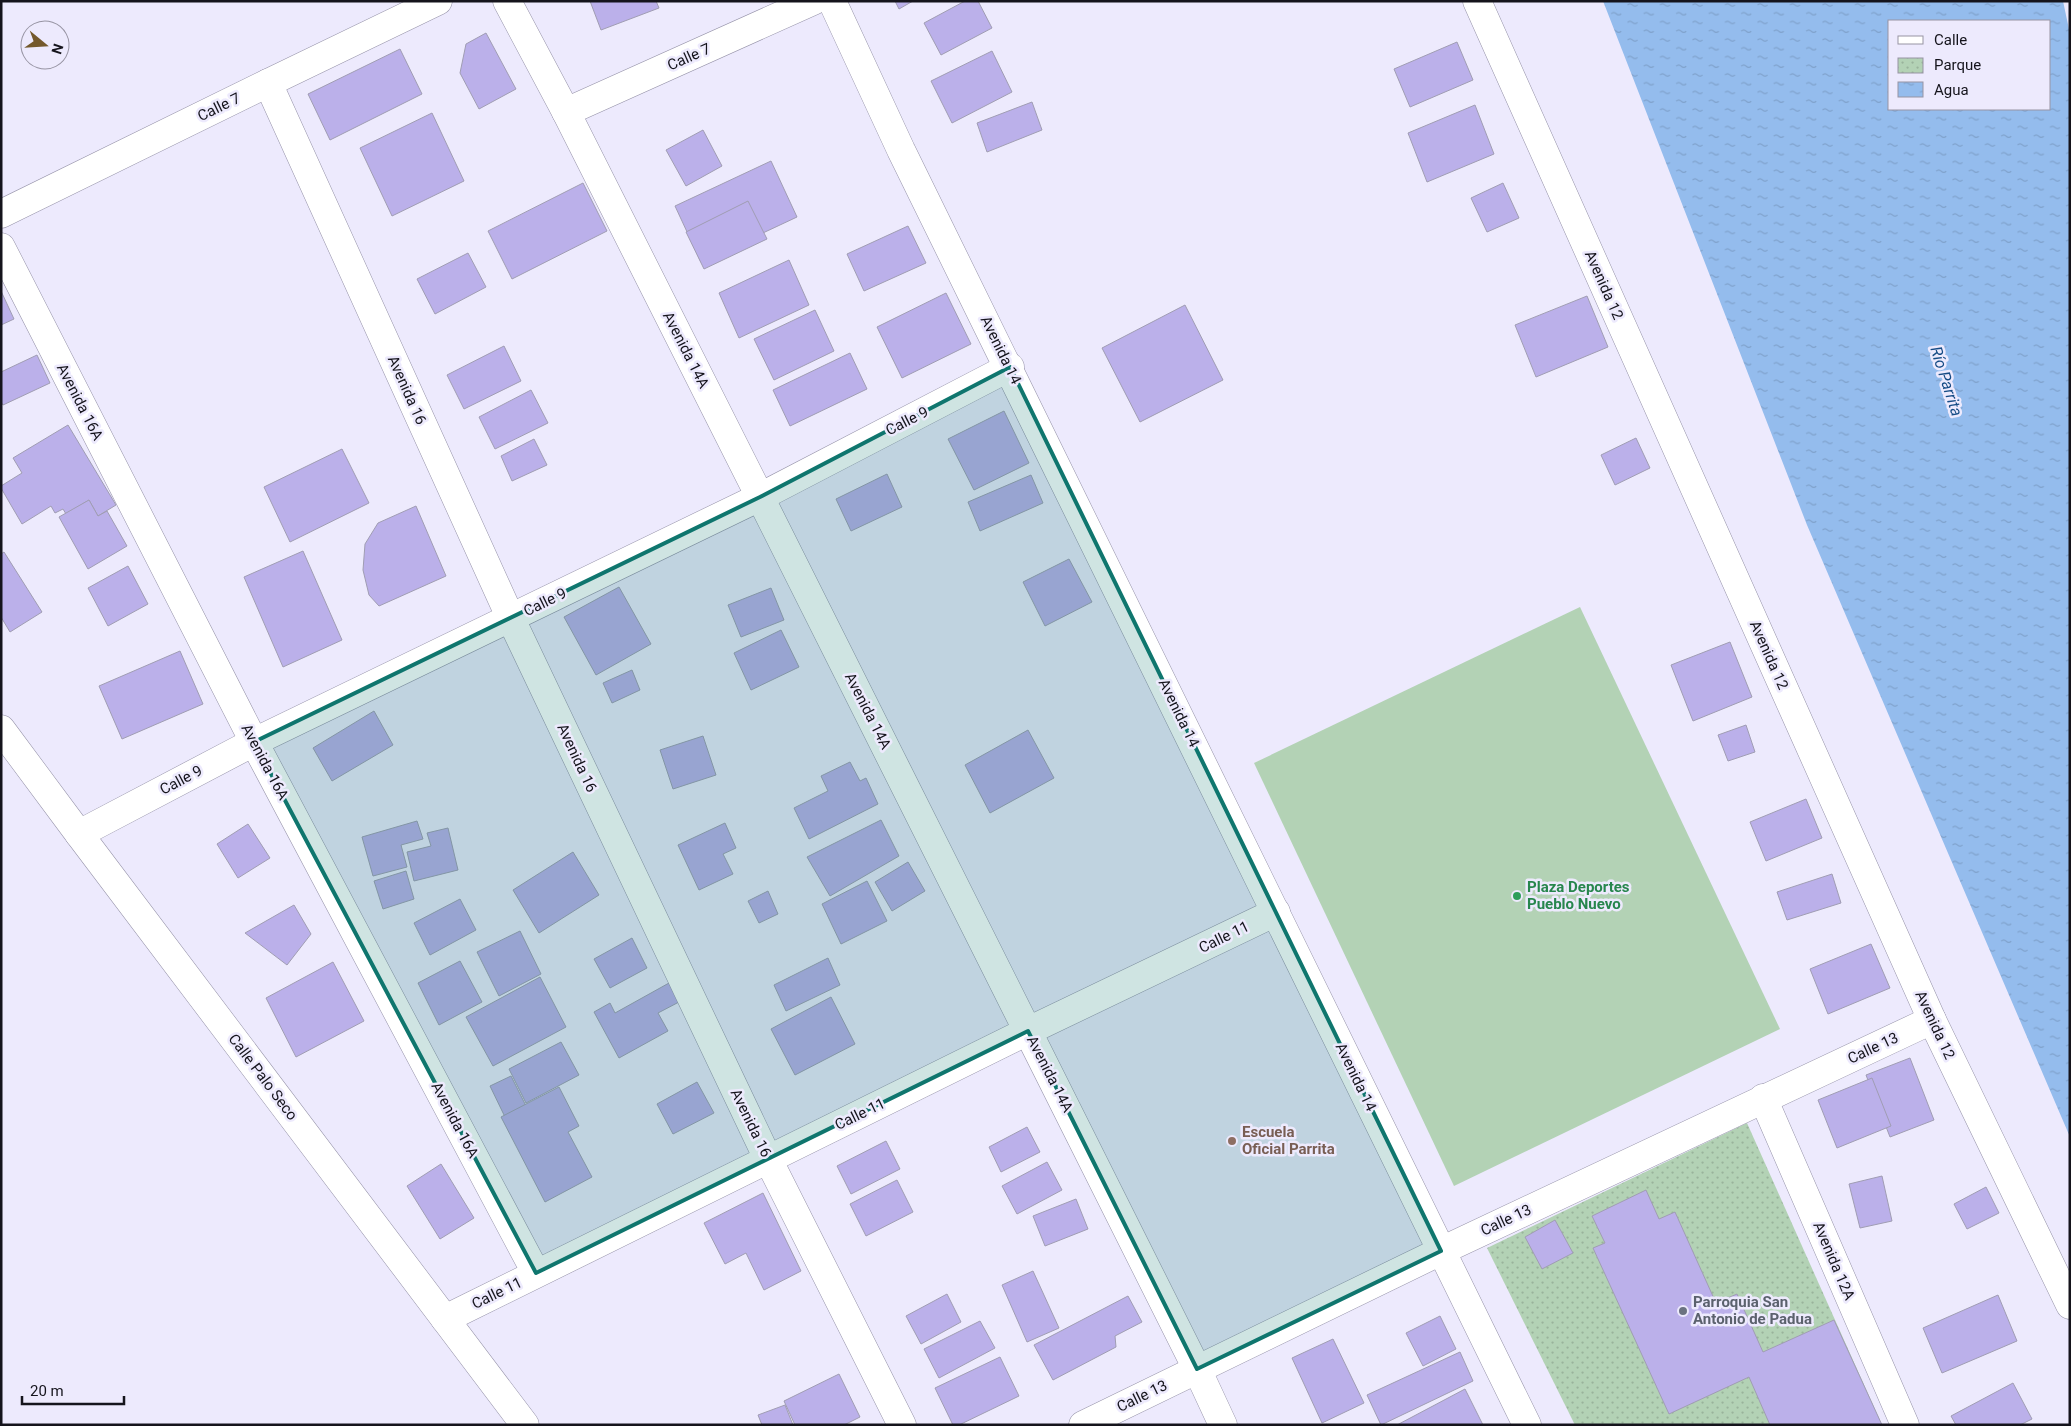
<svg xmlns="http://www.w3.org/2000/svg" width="2071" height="1426" viewBox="0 0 2071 1426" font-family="Roboto,sans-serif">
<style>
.grass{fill:#b3d2b5}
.park{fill:url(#park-dots)}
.water{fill:url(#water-ripples);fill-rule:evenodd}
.building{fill:#bbb0ea;stroke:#a09db3}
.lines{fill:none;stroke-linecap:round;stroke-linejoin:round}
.street-casing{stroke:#9693a9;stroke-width:29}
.street{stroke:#fff;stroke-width:28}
.marked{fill:#0f766e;fill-opacity:0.2;stroke:#0f766e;stroke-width:4;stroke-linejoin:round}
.leisure-dot{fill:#2e9e5b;stroke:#edeafd;stroke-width:2}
.education-dot{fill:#8d6e63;stroke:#edeafd;stroke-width:2}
.worship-dot{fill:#6b7280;stroke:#edeafd;stroke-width:2}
.labels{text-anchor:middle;stroke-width:5;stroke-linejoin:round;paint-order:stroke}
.street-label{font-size:15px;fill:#15141c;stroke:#edeafd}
.leisure-label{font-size:15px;font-weight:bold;fill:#27864d;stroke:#edeafd;text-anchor:start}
.education-label{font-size:15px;font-weight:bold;fill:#785e54;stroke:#edeafd;text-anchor:start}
.worship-label{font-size:15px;font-weight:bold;fill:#5b616d;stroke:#edeafd;text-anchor:start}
.water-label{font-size:16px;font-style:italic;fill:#154b85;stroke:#edeafd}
</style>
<defs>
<pattern id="park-dots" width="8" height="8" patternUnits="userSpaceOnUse" patternTransform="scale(1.25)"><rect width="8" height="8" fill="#b3d2b5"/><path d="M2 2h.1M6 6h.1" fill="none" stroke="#99b39b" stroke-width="1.8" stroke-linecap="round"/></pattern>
<pattern id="water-ripples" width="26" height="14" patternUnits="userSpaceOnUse" patternTransform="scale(1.25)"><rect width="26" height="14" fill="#94bced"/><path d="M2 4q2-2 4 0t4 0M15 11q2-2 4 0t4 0" fill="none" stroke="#7fa1cb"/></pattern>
</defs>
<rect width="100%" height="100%" fill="#edeafd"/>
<!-- grass -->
<polygon class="grass" points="1580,607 1780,1029 1454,1186 1254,763"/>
<!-- park -->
<polygon class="park" points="1747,1123 1882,1425 1575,1425 1487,1248"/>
<!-- water -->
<path class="water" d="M 1603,1 L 2063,1 L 2070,34 L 2070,1137 L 1807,525 ZM 1890,21 L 2050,21 L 2050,109 L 1890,109 Z"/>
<!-- building -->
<g class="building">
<polygon points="590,1 656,1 659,8 601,30"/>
<polygon points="895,1 913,1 899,9"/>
<polygon points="965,1 978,1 992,28 941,55 924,23"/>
<polygon points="486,33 516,89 479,109 460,73 466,44"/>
<polygon points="1457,42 1473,80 1410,107 1394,69"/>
<polygon points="400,49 422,94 330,140 308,94"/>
<polygon points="992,51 1012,92 952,123 931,81"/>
<polygon points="1032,102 1042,130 987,152 977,123"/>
<polygon points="1475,105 1494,154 1427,182 1408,133"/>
<polygon points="432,113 464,181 392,216 360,148"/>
<polygon points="703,130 722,166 686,186 666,150"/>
<polygon points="771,161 797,217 701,262 675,206"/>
<polygon points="583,183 607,231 512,279 488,231"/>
<polygon points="1503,183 1519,218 1487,232 1471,198"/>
<polygon points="748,201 767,239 704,269 686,232"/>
<polygon points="908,226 926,263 864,291 847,254"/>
<polygon points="468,253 486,287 435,314 417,279"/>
<polygon points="789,260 809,305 739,338 719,293"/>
<polygon points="1,291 14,319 1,325"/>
<polygon points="946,293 971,344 902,378 877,327"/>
<polygon points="1587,296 1608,347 1536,377 1515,325"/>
<polygon points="1185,305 1223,380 1140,422 1102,348"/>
<polygon points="815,310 834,351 774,380 754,339"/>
<polygon points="504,346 521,381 464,409 447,375"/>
<polygon points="850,353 867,389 790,426 773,390"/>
<polygon points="37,355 50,383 3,405 1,402 1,372"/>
<polygon points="531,390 548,423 495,449 479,417"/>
<polygon points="1004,411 1029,463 974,490 948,439"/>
<polygon points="68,425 116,505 98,516 89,500 66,514 63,509 55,513 51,506 22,524 1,488 1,486 22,473 13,458"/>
<polygon points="1636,438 1650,468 1615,485 1601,455"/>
<polygon points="534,439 547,465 512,481 501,456"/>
<polygon points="342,449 369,503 290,542 264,487"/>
<polygon points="887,474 902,507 851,531 836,499"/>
<polygon points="1031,475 1043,503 980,531 968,502"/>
<polygon points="89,500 98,516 107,511 127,546 88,569 59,517"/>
<polygon points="416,506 446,576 379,606 369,595 363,570 365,544 378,523"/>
<polygon points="303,551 342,640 283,667 244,577"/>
<polygon points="4,552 42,612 10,632 1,617 1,554"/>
<polygon points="1069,559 1092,602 1045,626 1023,582"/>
<polygon points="128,566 148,604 108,626 88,588"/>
<polygon points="619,587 651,644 596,675 564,617"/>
<polygon points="771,588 784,620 741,637 728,605"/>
<polygon points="781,630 799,667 751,690 734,653"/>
<polygon points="1730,642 1752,697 1693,721 1671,665"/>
<polygon points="180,651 203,704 122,739 99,686"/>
<polygon points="632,670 640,690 612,703 603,683"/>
<polygon points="374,711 393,745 332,781 313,748"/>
<polygon points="1746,725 1755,752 1728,761 1718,735"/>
<polygon points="1028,730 1054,778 990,813 965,765"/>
<polygon points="703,736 716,775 673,789 660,750"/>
<polygon points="850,762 860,781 866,778 878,804 809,839 794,808 828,791 821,776"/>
<polygon points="1806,799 1822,838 1766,861 1750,822"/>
<polygon points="881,820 899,856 830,896 807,857"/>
<polygon points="417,821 423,839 401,845 407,867 373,876 362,837"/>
<polygon points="725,823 736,848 723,854 733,874 699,890 678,845"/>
<polygon points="248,824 270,858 238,878 217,844"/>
<polygon points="448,828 458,870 414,881 407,852 431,846 427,833"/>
<polygon points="573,852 599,895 539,933 513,890"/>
<polygon points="908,862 925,891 892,911 875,882"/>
<polygon points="406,871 414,899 383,909 374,881"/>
<polygon points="1832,874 1841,903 1787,920 1777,892"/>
<polygon points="867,881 887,921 841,944 822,904"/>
<polygon points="768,891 778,914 759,923 748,901"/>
<polygon points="460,899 476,930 430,955 414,923"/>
<polygon points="294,905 311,934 287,965 245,933"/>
<polygon points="520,931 541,974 499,996 477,952"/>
<polygon points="632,938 647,968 610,988 594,959"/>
<polygon points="1871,944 1890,988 1828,1014 1810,969"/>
<polygon points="828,958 840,985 786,1011 774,985"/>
<polygon points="460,961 482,1002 439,1025 418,983"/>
<polygon points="333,962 364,1021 296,1057 266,998"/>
<polygon points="540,977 566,1027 493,1066 466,1017"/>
<polygon points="669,983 679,1002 658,1013 668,1031 619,1058 594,1012 610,1003 615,1013"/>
<polygon points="831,997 855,1044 795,1075 771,1029"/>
<polygon points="561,1042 579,1075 526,1103 509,1069"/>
<polygon points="1910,1058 1934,1120 1890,1137 1866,1075"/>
<polygon points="511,1076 526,1106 505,1117 490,1086"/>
<polygon points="1872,1078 1891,1126 1837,1148 1818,1100"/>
<polygon points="697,1082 714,1113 673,1134 657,1104"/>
<polygon points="559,1087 579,1126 568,1132 592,1177 545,1202 501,1117"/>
<polygon points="1027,1127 1040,1152 1001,1172 989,1147"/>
<polygon points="886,1141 900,1169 851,1194 837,1166"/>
<polygon points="1047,1162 1062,1190 1017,1214 1002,1186"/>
<polygon points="441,1164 474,1218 440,1239 407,1186"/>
<polygon points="1882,1176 1892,1221 1860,1228 1849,1184"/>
<polygon points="897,1180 913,1212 866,1236 850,1204"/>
<polygon points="1986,1187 1999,1213 1967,1229 1954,1204"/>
<polygon points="1646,1190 1659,1219 1675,1212 1716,1303 1737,1294 1763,1352 1834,1320 1882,1425 1770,1425 1749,1377 1669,1414 1593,1248 1605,1243 1592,1216"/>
<polygon points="763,1193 801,1271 764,1290 746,1253 725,1264 704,1223"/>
<polygon points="1076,1199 1088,1229 1045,1246 1033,1216"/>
<polygon points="1555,1220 1573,1253 1542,1269 1525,1237"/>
<polygon points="1033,1271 1059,1328 1027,1342 1002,1285"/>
<polygon points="947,1294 961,1322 921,1344 906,1316"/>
<polygon points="1998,1295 2017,1341 1942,1373 1923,1328"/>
<polygon points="1128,1296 1142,1322 1115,1336 1116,1347 1053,1380 1034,1345"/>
<polygon points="1440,1316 1456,1349 1423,1366 1406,1333"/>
<polygon points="980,1321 995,1348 939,1378 924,1349"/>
<polygon points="1333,1339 1364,1403 1322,1423 1292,1358"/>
<polygon points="1460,1352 1473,1381 1381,1425 1367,1395"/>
<polygon points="1000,1357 1019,1396 959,1425 953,1425 935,1388"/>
<polygon points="839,1374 860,1417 844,1425 795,1425 784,1401"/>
<polygon points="2013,1383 2032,1419 2020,1425 1956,1425 1951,1416"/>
<polygon points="1465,1389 1483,1425 1397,1425"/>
<polygon points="785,1405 793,1425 762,1425 758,1415"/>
</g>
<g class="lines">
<defs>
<g id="street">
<polyline points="507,1 566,112 760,497 1197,1369 1223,1425"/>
<polyline points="832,1 901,150 1527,1425"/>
<polyline points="1477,1 1932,1020 2070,1305"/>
<polyline points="268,83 511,619 768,1159 902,1425"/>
<polyline points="566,112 813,1"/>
<polyline points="1,214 268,83 438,1"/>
<polyline points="1,247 254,742 536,1273"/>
<polyline points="1,729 79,834 525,1425"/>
<polyline points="79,834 254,742 760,497 1010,367"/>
<polyline points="1763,1098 1905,1425"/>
<polyline points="445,1319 1028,1031 1276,912"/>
<polyline points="1083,1425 1441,1251 1932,1020"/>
</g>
</defs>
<!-- street casing -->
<use href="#street" class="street-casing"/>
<!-- street -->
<use href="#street" class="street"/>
</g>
<!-- marked area -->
<path class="marked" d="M 1010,367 L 1441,1251 L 1197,1369 L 1028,1031 L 536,1273 L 254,742 L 760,497 Z"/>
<!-- markers -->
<circle class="leisure-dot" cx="1517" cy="896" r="5"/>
<circle class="education-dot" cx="1232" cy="1141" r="5"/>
<circle class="worship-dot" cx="1683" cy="1311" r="5"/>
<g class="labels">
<!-- street labels -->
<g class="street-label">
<text transform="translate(689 57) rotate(-24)" y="5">Calle 7</text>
<text transform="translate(219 107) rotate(-26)" y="5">Calle 7</text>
<text transform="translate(1604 285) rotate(66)" y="5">Avenida 12</text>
<text transform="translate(686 350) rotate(63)" y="5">Avenida 14A</text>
<text transform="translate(1001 350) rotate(64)" y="5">Avenida 14</text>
<text transform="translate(407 390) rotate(66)" y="5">Avenida 16</text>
<text transform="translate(80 402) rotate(63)" y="5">Avenida 16A</text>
<text transform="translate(907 421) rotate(-27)" y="5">Calle 9</text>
<text transform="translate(545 602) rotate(-26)" y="5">Calle 9</text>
<text transform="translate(1769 655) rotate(66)" y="5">Avenida 12</text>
<text transform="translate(868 711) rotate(63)" y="5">Avenida 14A</text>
<text transform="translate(1179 713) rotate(64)" y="5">Avenida 14</text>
<text transform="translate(577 758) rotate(65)" y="5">Avenida 16</text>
<text transform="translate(265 762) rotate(62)" y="5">Avenida 16A</text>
<text transform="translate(181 780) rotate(-28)" y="5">Calle 9</text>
<text transform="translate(1224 937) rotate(-26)" y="5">Calle 11</text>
<text transform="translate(1935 1025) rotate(65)" y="5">Avenida 12</text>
<text transform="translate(1873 1048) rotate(-25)" y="5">Calle 13</text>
<text transform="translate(1050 1074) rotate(63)" y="5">Avenida 14A</text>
<text transform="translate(263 1077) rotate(53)" y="5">Calle Palo Seco</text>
<text transform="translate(1356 1077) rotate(64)" y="5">Avenida 14</text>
<text transform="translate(860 1114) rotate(-26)" y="5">Calle 11</text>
<text transform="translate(455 1120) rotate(62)" y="5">Avenida 16A</text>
<text transform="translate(751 1123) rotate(64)" y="5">Avenida 16</text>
<text transform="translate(1506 1220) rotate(-25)" y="5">Calle 13</text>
<text transform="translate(1834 1261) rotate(67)" y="5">Avenida 12A</text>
<text transform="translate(497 1293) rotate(-26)" y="5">Calle 11</text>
<text transform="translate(1142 1396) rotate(-26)" y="5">Calle 13</text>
</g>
<!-- leisure labels -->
<g class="leisure-label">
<text x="1527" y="892">Plaza Deportes<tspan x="1527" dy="17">Pueblo Nuevo</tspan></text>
</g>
<!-- education labels -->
<g class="education-label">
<text x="1242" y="1137">Escuela<tspan x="1242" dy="17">Oficial Parrita</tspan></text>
</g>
<!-- worship labels -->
<g class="worship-label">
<text x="1693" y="1307">Parroquia San<tspan x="1693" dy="17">Antonio de Padua</tspan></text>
</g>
<!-- water labels -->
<g class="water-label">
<text transform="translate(1947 381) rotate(72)" y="6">Río Parrita</text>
</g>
</g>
<!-- border -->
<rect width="2071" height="1426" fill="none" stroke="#15141c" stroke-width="5"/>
<!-- legend -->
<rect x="1888" y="20" width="162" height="90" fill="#edeafd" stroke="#9794a3"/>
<rect x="1898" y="36" width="25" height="8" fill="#ffffff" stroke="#9794a3"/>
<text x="1934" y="45" font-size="15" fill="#15141c">Calle</text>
<rect x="1898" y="58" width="25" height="15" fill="url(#park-dots)" stroke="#9794a3"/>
<text x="1934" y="70" font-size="15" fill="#15141c">Parque</text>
<rect x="1898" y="82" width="25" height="15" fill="url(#water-ripples)" stroke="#9794a3"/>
<text x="1934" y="95" font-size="15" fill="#15141c">Agua</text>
<!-- north arrow -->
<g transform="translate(45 45) rotate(108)"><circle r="24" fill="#edeafd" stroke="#9794a3"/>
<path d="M0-4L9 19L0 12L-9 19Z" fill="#74592c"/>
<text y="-8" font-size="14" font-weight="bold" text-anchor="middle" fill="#15141c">N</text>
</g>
<!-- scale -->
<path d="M22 1396v8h102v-8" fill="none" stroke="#15141c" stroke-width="2.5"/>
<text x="30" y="1396" font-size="15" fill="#15141c" stroke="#edeafd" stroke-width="4" paint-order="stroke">20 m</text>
</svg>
